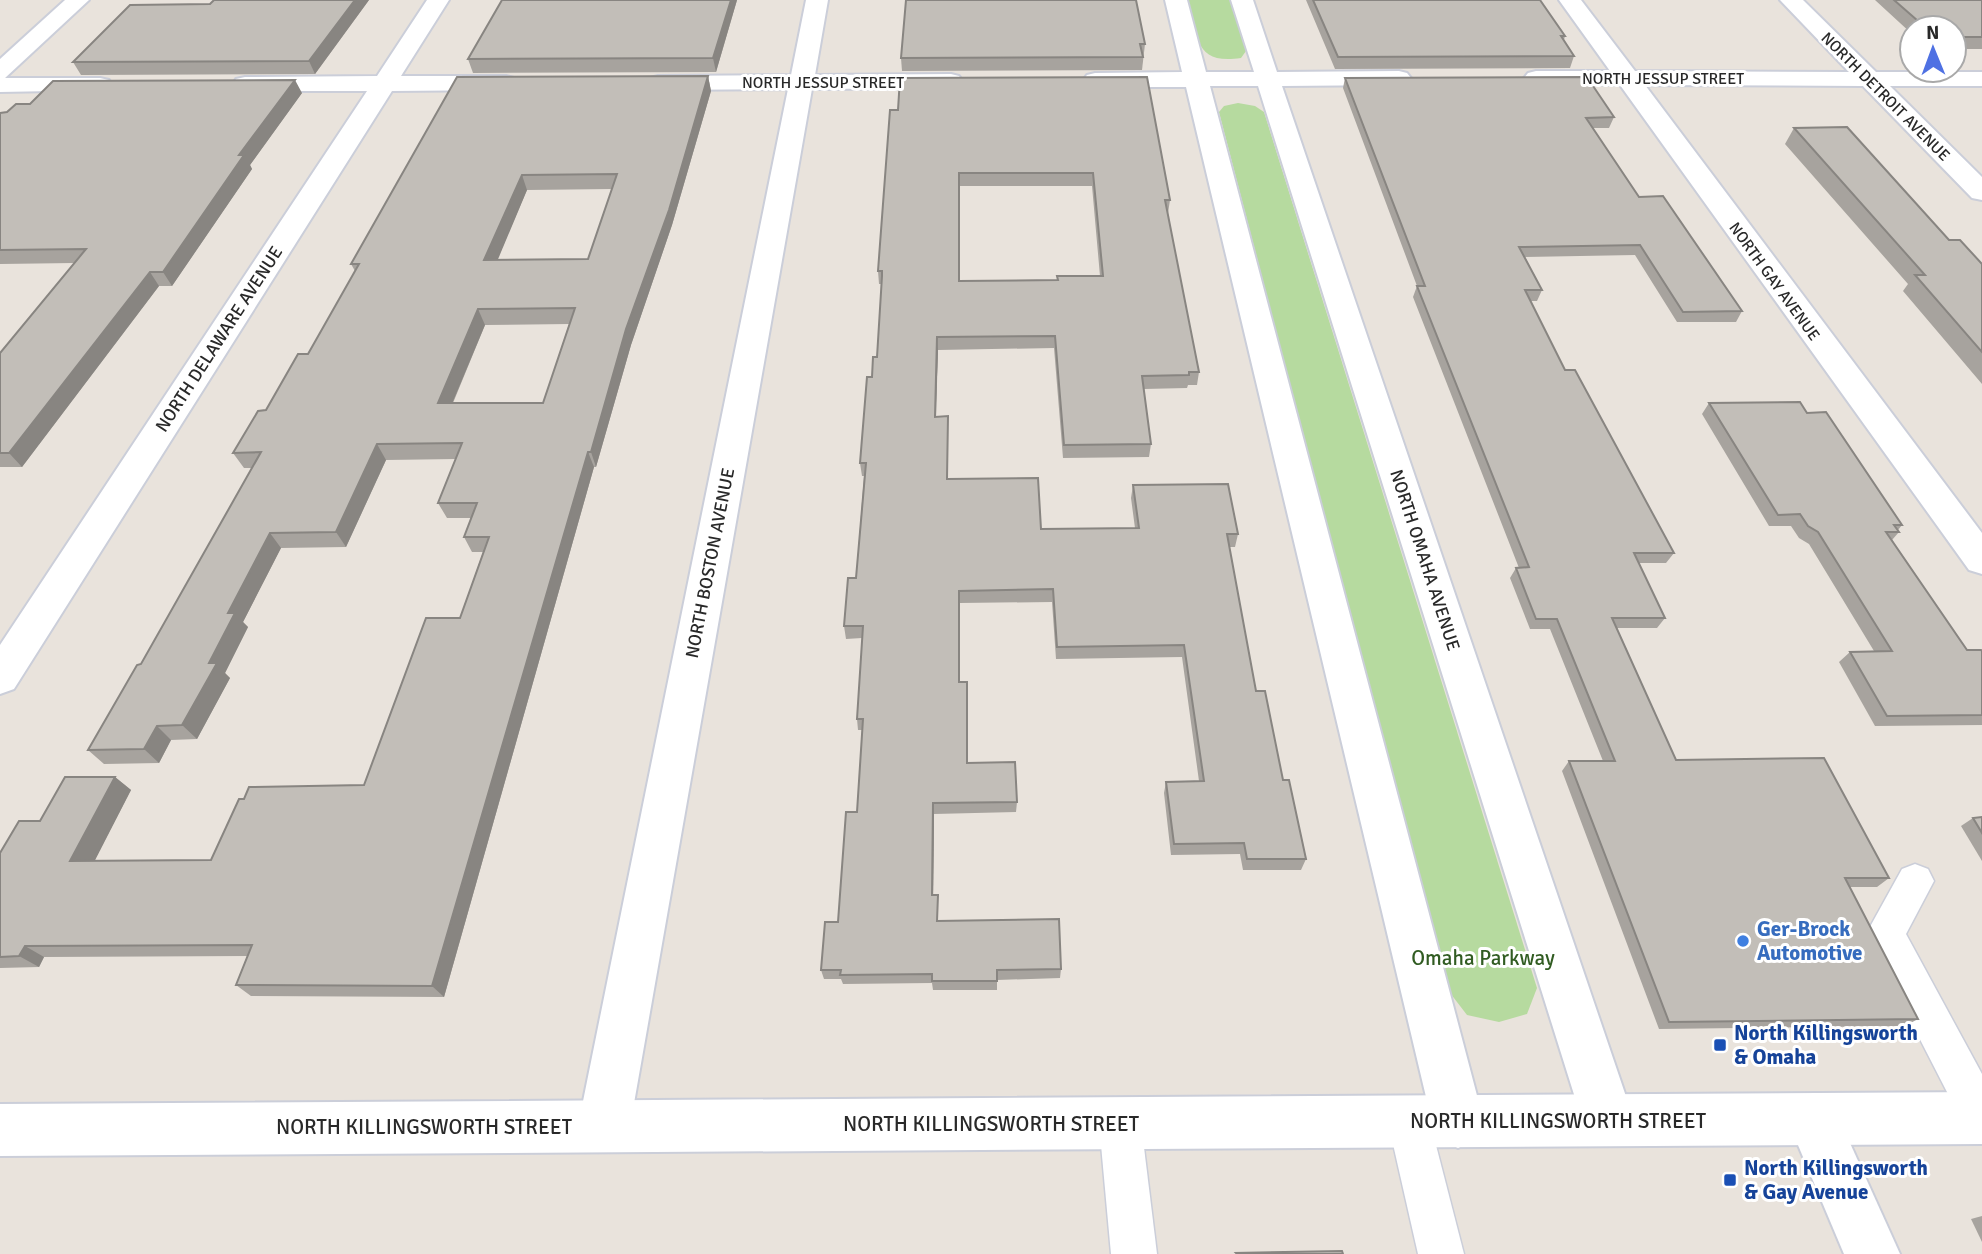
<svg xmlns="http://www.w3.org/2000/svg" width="1982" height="1254" viewBox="0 0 1982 1254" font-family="Signika,sans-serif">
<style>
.green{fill:#b6da9f}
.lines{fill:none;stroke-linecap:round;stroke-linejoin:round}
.service-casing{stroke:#cbced9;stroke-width:3}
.minor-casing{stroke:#cbced9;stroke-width:4}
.tertiary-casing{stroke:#cbced9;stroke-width:4}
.service{fill:#fff;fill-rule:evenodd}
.minor{fill:#fff;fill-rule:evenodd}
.tertiary{fill:#fff;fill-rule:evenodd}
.wall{fill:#a7a39e;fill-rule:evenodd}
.shaded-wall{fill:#888581}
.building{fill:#c2beb8;stroke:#888581;stroke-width:2;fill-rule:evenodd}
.shop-dot{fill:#3f7fe0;stroke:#fff;stroke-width:2.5}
.transit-dot{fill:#1a4fb4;stroke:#fff;stroke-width:2.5}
.labels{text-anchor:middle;stroke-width:6;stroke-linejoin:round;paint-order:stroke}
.far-street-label{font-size:16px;fill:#292929;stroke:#fff}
.street-label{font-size:18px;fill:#292929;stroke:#fff}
.near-shop-label{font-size:21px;font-weight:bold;fill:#366cbe;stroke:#fff;text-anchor:start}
.near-park-label{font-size:21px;fill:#315c22;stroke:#fff}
.near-transit-label{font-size:21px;font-weight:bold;fill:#164399;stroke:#fff;text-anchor:start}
.near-street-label{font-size:21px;fill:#292929;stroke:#fff}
</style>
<rect width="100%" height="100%" fill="#e9e3dc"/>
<!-- green -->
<g class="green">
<path d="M 1188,0 L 1230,0 L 1246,51 L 1241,58 C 1194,65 1198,37 1188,0 Z"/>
<polygon points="1238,103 1255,106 1264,112 1537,988 1527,1014 1499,1022 1467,1015 1447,989 1219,112 1224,106"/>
</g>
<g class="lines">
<defs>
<g id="service">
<polygon points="1915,864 1928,869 1934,881 1906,934 1982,1074 1982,1137 1967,1131 1866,934 1902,869"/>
<polygon points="1409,1101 1424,1107 1430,1122 1464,1254 1418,1254 1388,1122 1394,1107"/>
<polygon points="1120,1102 1135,1108 1141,1123 1157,1254 1111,1254 1099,1123 1105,1108"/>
</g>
<g id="minor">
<polygon points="65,0 89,0 5,78 100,78 109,80 112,85 109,90 0,92 0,59"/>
<polygon points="427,0 449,0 401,76 506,76 514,78 518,83 514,88 506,90 392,91 14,689 0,694 0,645 367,91 245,91 236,89 233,84 236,79 245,77 377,76"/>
<polygon points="806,0 828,0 815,75 951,74 959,76 963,81 959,86 951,88 812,89 630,1126 622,1144 604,1152 586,1144 578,1126 788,89 658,90 650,88 646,83 650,78 658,76 791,75"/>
<polygon points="1165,0 1187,0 1206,72 1254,72 1231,0 1253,0 1277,72 1399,71 1407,73 1411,78 1407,83 1399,85 1282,86 1634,1120 1626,1138 1608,1146 1590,1138 1582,1120 1258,86 1210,86 1484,1122 1476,1140 1458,1148 1440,1140 1432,1122 1186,87 1095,87 1087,85 1083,80 1087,75 1095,73 1182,72"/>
<polygon points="1559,0 1581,0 1635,71 1849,72 1780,0 1803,0 1876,72 1982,72 1982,86 1890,86 1982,177 1982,200 1972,198 1863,86 1645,85 1982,533 1982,574 1969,570 1620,85 1528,83 1524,78 1528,73 1536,71 1610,71"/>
<polygon points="1813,1093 1831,1101 1900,1254 1844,1254 1787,1119 1795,1101"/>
</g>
<polygon id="tertiary" points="1982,1092 1982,1144 0,1156 0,1104"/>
</defs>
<!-- service casing -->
<use href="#service" class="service-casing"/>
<!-- minor casing -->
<use href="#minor" class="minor-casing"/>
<!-- tertiary casing -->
<use href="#tertiary" class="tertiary-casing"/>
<!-- service -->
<use href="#service" class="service"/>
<!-- minor -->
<use href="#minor" class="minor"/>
<!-- tertiary -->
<use href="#tertiary" class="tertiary"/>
</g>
<!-- wall -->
<g class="wall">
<polygon points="214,0 369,0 315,74 81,75 73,62 210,4"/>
<polygon points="502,0 737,0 716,72 473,73 468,59"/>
<polygon points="1306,0 1540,0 1565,36 1564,40 1574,56 1570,68 1335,69"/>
<polygon points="1875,0 1982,0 1982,49 1954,49 1954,28 1912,28 1912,34"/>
<polygon points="1145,44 1142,70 902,71 901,58"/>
<path d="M 708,76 L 711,91 L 672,225 L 631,345 L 596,467 L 594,467 L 444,997 L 251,996 L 236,985 L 247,956 L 44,957 L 39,967 L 0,968 L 0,853 L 40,821 L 115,777 L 131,790 L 94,861 L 211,860 L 364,785 L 460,618 L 483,552 L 472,552 L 464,537 L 471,518 L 447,518 L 438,503 L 456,459 L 386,460 L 346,547 L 281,548 L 243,622 L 248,627 L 225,673 L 230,678 L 197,739 L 171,740 L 159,763 L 104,764 L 88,750 L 141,664 L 252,468 L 244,468 L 233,453 L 308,354 L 355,271 L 351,264 ZM 612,189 L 588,259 L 497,260 L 527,190 ZM 569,324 L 543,403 L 453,403 L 485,325 Z"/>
<path d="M 900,78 L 1170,200 L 1168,213 L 1167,213 L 1199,372 L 1197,385 L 1188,385 L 1187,388 L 1144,389 L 1151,444 L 1149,457 L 1063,458 L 1054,348 L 938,350 L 936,417 L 948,416 L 948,479 L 1041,529 L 1135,528 L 1131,498 L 1133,485 L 1238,534 L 1235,547 L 1229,547 L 1256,691 L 1306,859 L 1301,870 L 1243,870 L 1240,854 L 1171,855 L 1164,793 L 1166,782 L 1199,781 L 1182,657 L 1056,659 L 1052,602 L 959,603 L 959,682 L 968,763 L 1017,802 L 1016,812 L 934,814 L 933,895 L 938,905 L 938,921 L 1061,969 L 1060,978 L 997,980 L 997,990 L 933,990 L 932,983 L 843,984 L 841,979 L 824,979 L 821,970 L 838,922 L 857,812 L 862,730 L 858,730 L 857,719 L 862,638 L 846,639 L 844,626 L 856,578 L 864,476 L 862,476 L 860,463 L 872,377 L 877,357 L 882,284 L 879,284 L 878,271 L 898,110 ZM 960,186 L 1092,186 L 1100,276 L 1057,280 L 960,281 Z"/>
<polygon points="1345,78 1614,117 1609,128 1593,128 1639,197 1742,311 1736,322 1677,322 1635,255 1525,257 1542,290 1537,301 1530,301 1565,370 1674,553 1666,563 1638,563 1665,618 1657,628 1617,628 1676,760 1889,878 1877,887 1849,887 1918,1019 1905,1026 1659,1029 1562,771 1569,761 1603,761 1550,629 1530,629 1510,578 1516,568 1519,568 1413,297 1417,286 1343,88"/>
<polygon points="302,93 250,165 252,169 172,286 159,286 22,467 0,467 0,353 74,263 0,264 0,113"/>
<polygon points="1794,128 1982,264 1982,384 1903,291 1908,284 1785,144"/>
<polygon points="1709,403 1807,413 1902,525 1898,530 1899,532 1892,540 1967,650 1982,651 1982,725 1875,726 1839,662 1850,652 1874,651 1809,544 1799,538 1791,526 1769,526 1702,414"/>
<polygon points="1982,817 1982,861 1961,826 1973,818"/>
<polygon points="1982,1216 1982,1242 1971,1219"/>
</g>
<!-- shaded-wall -->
<g class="shaded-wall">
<polygon points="355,0 369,0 315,74 309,61"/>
<polygon points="731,0 737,0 716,72 713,58"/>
<polygon points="708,76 711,91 672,225 631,345 596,467 591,452 626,329"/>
<polygon points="295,80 302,93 250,165 252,169 172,286 163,272 239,155"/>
<polygon points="522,175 527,190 491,276 484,260"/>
<polygon points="150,272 159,286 22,467 9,453"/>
<polygon points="478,309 485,325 446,418 438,403"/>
<polygon points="937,337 938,350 935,429 935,417"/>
<polygon points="377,444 386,460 346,547 336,532"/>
<polygon points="588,452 594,467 444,997 432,986"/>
<polygon points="270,533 281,548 243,622 248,627 225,673 230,678 197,739 182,725 209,663 228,613"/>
<polygon points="157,726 171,740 159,763 144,749"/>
<polygon points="115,777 131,790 88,874 70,861"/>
<polygon points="933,803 934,814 933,905 932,895"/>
<polygon points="25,946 44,957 39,967 19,956"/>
</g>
<!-- building -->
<g class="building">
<polygon points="214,0 355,0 309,61 73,62 130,5 210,4"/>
<polygon points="502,0 731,0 713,58 468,59"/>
<polygon points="906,0 1136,0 1145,44 1140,44 1143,57 901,58"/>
<polygon points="1313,0 1540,0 1565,36 1561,36 1574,56 1338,57"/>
<polygon points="1894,0 1982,0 1982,37 1954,37 1954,28 1926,28"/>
<path d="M 708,76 L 669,210 L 626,329 L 591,452 L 588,452 L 432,986 L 236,985 L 252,945 L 25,946 L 19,956 L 0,957 L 0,853 L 19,821 L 40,821 L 65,777 L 115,777 L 70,861 L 211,860 L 239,799 L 244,799 L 249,787 L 364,785 L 426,618 L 460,618 L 489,537 L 464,537 L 477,503 L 438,503 L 462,443 L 377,444 L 336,532 L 270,533 L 228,613 L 235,613 L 209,663 L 217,663 L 182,725 L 157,726 L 144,749 L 88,750 L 137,665 L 141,664 L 261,452 L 233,453 L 258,411 L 266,410 L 298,354 L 308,354 L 359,264 L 351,264 L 457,77 ZM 617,174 L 588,259 L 484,260 L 522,175 ZM 575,308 L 543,403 L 438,403 L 478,309 Z"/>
<path d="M 1147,77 L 1170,200 L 1165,200 L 1199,372 L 1189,372 L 1189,375 L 1142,376 L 1151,444 L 1064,445 L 1055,336 L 937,337 L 935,417 L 948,416 L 947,479 L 1038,478 L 1041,529 L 1139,528 L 1133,485 L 1228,484 L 1238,534 L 1227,534 L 1256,691 L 1265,691 L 1283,780 L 1289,780 L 1306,859 L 1247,859 L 1244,843 L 1174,844 L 1166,782 L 1204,781 L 1184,645 L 1057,647 L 1053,589 L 959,591 L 959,682 L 967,682 L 967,763 L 1015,762 L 1017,802 L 933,803 L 932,895 L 938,895 L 937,921 L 1059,919 L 1061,969 L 997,970 L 997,981 L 932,981 L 932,974 L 840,975 L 841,970 L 821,970 L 825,922 L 838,922 L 846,812 L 857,812 L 863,719 L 857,719 L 863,626 L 844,626 L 848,578 L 856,578 L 866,463 L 860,463 L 867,377 L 872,377 L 873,357 L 877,357 L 882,276 L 882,271 L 878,271 L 890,110 L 898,110 L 900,78 ZM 959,173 L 1093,173 L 1103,276 L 1057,276 L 1058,280 L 959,281 Z"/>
<polygon points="1587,77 1614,117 1586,118 1639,197 1663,196 1742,311 1683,312 1640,245 1519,247 1542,290 1525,290 1565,370 1575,370 1674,553 1634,553 1665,618 1612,618 1676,760 1824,758 1889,878 1845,878 1918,1019 1669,1022 1569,761 1615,761 1557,619 1536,619 1516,568 1529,567 1417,286 1425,286 1345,78"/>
<polygon points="295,80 239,155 244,155 163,272 150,272 9,453 0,453 0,353 86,249 0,250 0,113 7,112 16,104 30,104 53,81"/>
<polygon points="1847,127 1949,240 1960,240 1982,264 1982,352 1915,275 1925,275 1794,128"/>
<polygon points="1800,402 1807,413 1826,412 1902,525 1894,525 1899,532 1886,532 1967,650 1981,650 1982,651 1982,715 1887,716 1850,652 1892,651 1818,532 1808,526 1800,514 1778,515 1709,403"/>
<polygon points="1982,817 1982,833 1973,818"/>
<polygon points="1342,1251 1343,1254 1237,1254 1236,1253"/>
</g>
<!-- markers -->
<circle class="shop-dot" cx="1743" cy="941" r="7"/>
<g class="transit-dot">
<rect x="1713" y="1038" width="14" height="14" rx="3.5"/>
<rect x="1723" y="1173" width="14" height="14" rx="3.5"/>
</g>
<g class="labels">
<!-- far-street labels -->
<g class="far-street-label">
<text x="1663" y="84">NORTH JESSUP STREET</text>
<text x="823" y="88">NORTH JESSUP STREET</text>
<text transform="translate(1886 96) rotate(45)" y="6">NORTH DETROIT AVENUE</text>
<text transform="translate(1775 281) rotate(54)" y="6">NORTH GAY AVENUE</text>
</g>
<!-- street labels -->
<g class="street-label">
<text transform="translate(219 339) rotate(-57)" y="6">NORTH DELAWARE AVENUE</text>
<text transform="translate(1425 560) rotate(72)" y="6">NORTH OMAHA AVENUE</text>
<text transform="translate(710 563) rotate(-79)" y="6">NORTH BOSTON AVENUE</text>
</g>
<!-- near-shop labels -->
<g class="near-shop-label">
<text x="1757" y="936">Ger-Brock<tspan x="1757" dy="24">Automotive</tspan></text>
</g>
<!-- near-park labels -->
<g class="near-park-label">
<text x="1483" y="965">Omaha Parkway</text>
</g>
<!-- near-transit labels -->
<g class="near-transit-label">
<text x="1734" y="1040">North Killingsworth<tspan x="1734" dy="24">&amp; Omaha</tspan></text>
<text x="1744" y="1175">North Killingsworth<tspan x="1744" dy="24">&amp; Gay Avenue</tspan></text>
</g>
<!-- near-street labels -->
<g class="near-street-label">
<text x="1558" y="1128">NORTH KILLINGSWORTH STREET</text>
<text x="991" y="1131">NORTH KILLINGSWORTH STREET</text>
<text x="424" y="1134">NORTH KILLINGSWORTH STREET</text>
</g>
</g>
<!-- north arrow -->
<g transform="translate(1933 49) rotate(359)"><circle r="33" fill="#ffffff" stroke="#a9a9a9" stroke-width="2"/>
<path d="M0-5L12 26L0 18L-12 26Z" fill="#4f71e3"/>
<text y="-10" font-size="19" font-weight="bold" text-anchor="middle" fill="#292929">N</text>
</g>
</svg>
